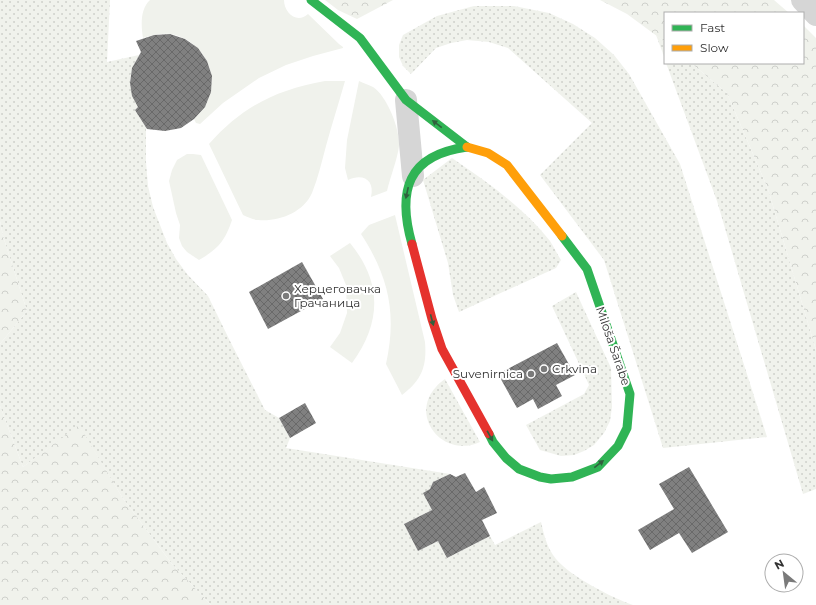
<svg xmlns="http://www.w3.org/2000/svg" width="816" height="605" viewBox="0 0 816 605" font-family="Montserrat,sans-serif">
<style>
.grass{fill:url(#grass-dots)}
.forest{fill:url(#forest-crowns)}
.green{fill:#f0f2ec}
.building{fill:url(#building-cross-hatch)}
.lines{fill:none;stroke-linecap:round;stroke-linejoin:round}
.street{stroke:#d6d6d6;stroke-width:22}
.fast{stroke:#30b455;stroke-width:9}
.slow{stroke:#ff9f0a;stroke-width:9}
.jam{stroke:#e5322d;stroke-width:9}
.oneway{fill:#31603e}
.poi-dot{fill:#7a7a7a;stroke:#fff;stroke-width:1.5}
.labels{text-anchor:middle;stroke-width:4;stroke-linejoin:round;paint-order:stroke}
.poi-label{font-size:12px;fill:#323232;stroke:#fff;text-anchor:start}
.street-label{font-size:12px;fill:#323232;stroke:#fff}
</style>
<defs>
<pattern id="grass-dots" width="8" height="8" patternUnits="userSpaceOnUse"><rect width="8" height="8" fill="#f0f2ec"/><path d="M2 2h.1M6 6h.1" fill="none" stroke="#ced0cb" stroke-width="1.8" stroke-linecap="round"/></pattern>
<pattern id="forest-crowns" width="20" height="18" patternUnits="userSpaceOnUse"><rect width="20" height="18" fill="#f0f2ec"/><path d="M2 6a3 3 0 1 1 6 0M12 15a3 3 0 1 1 6 0" fill="none" stroke="#ced0cb"/></pattern>
<pattern id="building-cross-hatch" width="8" height="8" patternUnits="userSpaceOnUse"><rect width="8" height="8" fill="#808080"/><path d="M0 0l8 8M0 8l8-8" fill="none" stroke="#696969"/></pattern>
</defs>
<rect width="100%" height="100%" fill="#fff"/>
<!-- grass -->
<g class="grass">
<path d="M 0,0 L 110,0 L 107,62 L 139,55 C 127,74 128,88 138,107 L 135,110 L 146,127 L 146,162 L 148,186 L 153,207 L 167,243 L 176,259 L 187,274 L 208,296 L 230,341 L 265,410 L 279,418 L 290,438 L 286,448 L 450,474 L 433,482 L 430,489 L 432,510 L 404,524 L 418,551 L 438,541 L 447,558 L 490,536 L 495,545 L 541,522 C 544,535 547,548 556,559 C 570,576 612,598 633,605 L 211,605 L 172,564 L 122,497 L 79,426 L 23,467 L 0,406 L 0,344 L 27,311 L 3,236 L 0,221 Z"/>
<polygon points="474,6 514,6 549,13 573,24 595,38 614,55 629,74 680,164 767,437 663,448 604,260 540,175 592,123 508,48 489,42 467,40 451,43 436,48 411,74 403,66 399,57 399,45 403,35 437,16"/>
<polygon points="656,35 665,42 665,59"/>
<polygon points="666,63 691,63 727,93 768,189 816,350 816,489 803,494 717,201"/>
<path d="M 452,158 C 487,182 523,207 550,241 C 554,247 557,254 561,260 L 556,268 L 459,312 L 453,295 L 448,263 L 423,180 Z"/>
<polygon points="576,292 611,368 612,407 610,421 604,433 594,445 584,451 574,455 561,456 540,450 526,425 584,394 589,385 552,306"/>
<path d="M 445,379 L 480,442 C 443,459 409,416 436,387 C 438,384 442,381 445,379 Z"/>
</g>
<!-- forest -->
<g class="forest">
<polygon points="325,0 393,0 357,19 338,10"/>
<polygon points="600,0 774,0 789,13 665,13 665,42 627,14"/>
<polygon points="803,25 816,38 816,350 768,189 727,93 691,63 803,63"/>
<polygon points="0,221 3,236 27,311 0,344"/>
<polygon points="0,406 23,467 79,425 122,497 172,564 211,605 0,605"/>
</g>
<!-- green -->
<g class="green">
<path d="M 150,0 L 284,0 C 284,13 297,24 308,14 L 339,44 L 343,47 L 343,48 L 313,56 L 286,65 L 259,78 L 223,103 L 200,124 L 196,123 L 194,119 C 202,111 208,104 210,93 C 218,66 197,38 170,34 C 161,33 152,35 143,38 C 141,26 140,9 150,0 Z"/>
<path d="M 325,81 L 345,81 C 339,102 332,124 326,146 C 322,161 318,178 312,193 C 303,213 278,222 258,220 C 253,220 248,217 243,215 L 209,144 C 243,106 276,90 325,81 Z"/>
<path d="M 359,81 C 363,83 369,85 373,87 C 387,96 400,129 399,146 C 398,157 390,178 387,191 L 371,197 C 375,180 363,173 348,180 L 345,168 L 347,140 Z"/>
<path d="M 187,154 L 193,154 L 201,155 L 232,220 C 225,241 218,249 199,260 L 187,252 L 182,246 L 179,238 L 180,225 L 176,213 L 169,181 L 172,170 L 177,160 Z"/>
<path d="M 395,215 L 425,342 C 427,366 422,380 402,395 L 386,364 C 397,314 389,277 361,234 L 369,225 Z"/>
<path d="M 350,243 C 382,282 382,322 352,363 L 330,347 L 340,333 L 347,313 L 346,285 L 339,268 L 330,256 Z"/>
</g>
<!-- building -->
<g class="building">
<polygon points="170,34 185,39 198,48 207,61 212,76 211,92 205,107 194,119 181,128 165,131 147,129 135,110 138,107 132,96 130,83 132,68 141,52 136,41 154,35"/>
<polygon points="302,262 323,299 268,329 249,292"/>
<polygon points="557,343 575,375 556,385 562,396 538,409 533,399 517,408 498,374"/>
<polygon points="305,403 316,423 290,438 279,418"/>
<polygon points="689,467 728,532 692,553 679,533 650,550 638,530 674,509 659,484"/>
<polygon points="465,473 476,492 484,487 497,513 482,520 490,536 447,558 438,541 418,551 404,524 432,510 423,493 430,489 433,482 450,474 456,477"/>
</g>
<g class="lines">
<!-- street -->
<g class="street">
<polyline points="802,0 816,15"/>
<polyline points="406,100 413,176"/>
</g>
<!-- fast -->
<g class="fast">
<polyline points="311,0 360,38 406,100 467,147"/>
<path d="M 412,244 C 397,191 407,155 467,147"/>
<polyline points="489,434 493,442 506,458 519,469 540,477 551,479 572,477 598,467 618,446 627,428 630,394 587,269 562,236"/>
</g>
<!-- slow -->
<polyline class="slow" points="467,147 488,153 507,165 562,236"/>
<!-- jam -->
<polyline class="jam" points="412,244 432,319 442,349 489,434"/>
</g>
<!-- one-way arrows -->
<defs><path id="oneway-solid" d="M-6-.8H1V-3.2L6.5 0L1 3.2V.8H-6Z"/></defs>
<g class="oneway">
<use href="#oneway-solid" transform="translate(437 124) rotate(-143)"/>
<use href="#oneway-solid" transform="translate(407 193) rotate(102)"/>
<use href="#oneway-solid" transform="translate(432 320) rotate(75)"/>
<use href="#oneway-solid" transform="translate(490 436) rotate(61)"/>
<use href="#oneway-solid" transform="translate(599 464) rotate(-38)"/>
</g>
<!-- markers -->
<g class="poi-dot">
<circle cx="286" cy="296" r="4"/>
<circle cx="544" cy="369" r="4"/>
<circle cx="531" cy="374" r="4"/>
</g>
<g class="labels">
<!-- poi labels -->
<g class="poi-label">
<text x="294" y="293">Херцеговачка<tspan x="294" dy="14">Грачаница</tspan></text>
<text x="552" y="373">Crkvina</text>
<text x="523" y="378" text-anchor="end">Suvenirnica</text>
</g>
<!-- street labels -->
<g class="street-label">
<text transform="translate(613 346) rotate(71)" y="4">Miloša Šarabe</text>
</g>
</g>
<!-- legend -->
<rect x="664" y="12" width="140" height="52" fill="#ffffff" stroke="#adadad"/>
<rect x="672" y="25" width="20" height="6" fill="#30b455" stroke="#adadad"/>
<text x="700" y="32" font-size="12" fill="#323232">Fast</text>
<rect x="672" y="45" width="20" height="6" fill="#ff9f0a" stroke="#adadad"/>
<text x="700" y="52" font-size="12" fill="#323232">Slow</text>
<!-- north arrow -->
<g transform="translate(784 573) rotate(331)"><circle r="19" fill="#ffffff" stroke="#adadad"/>
<path d="M0-3L7 15L0 10L-7 15Z" fill="#7a7a7a"/>
<text y="-6" font-size="11" font-weight="bold" text-anchor="middle" fill="#323232">N</text>
</g>
</svg>
